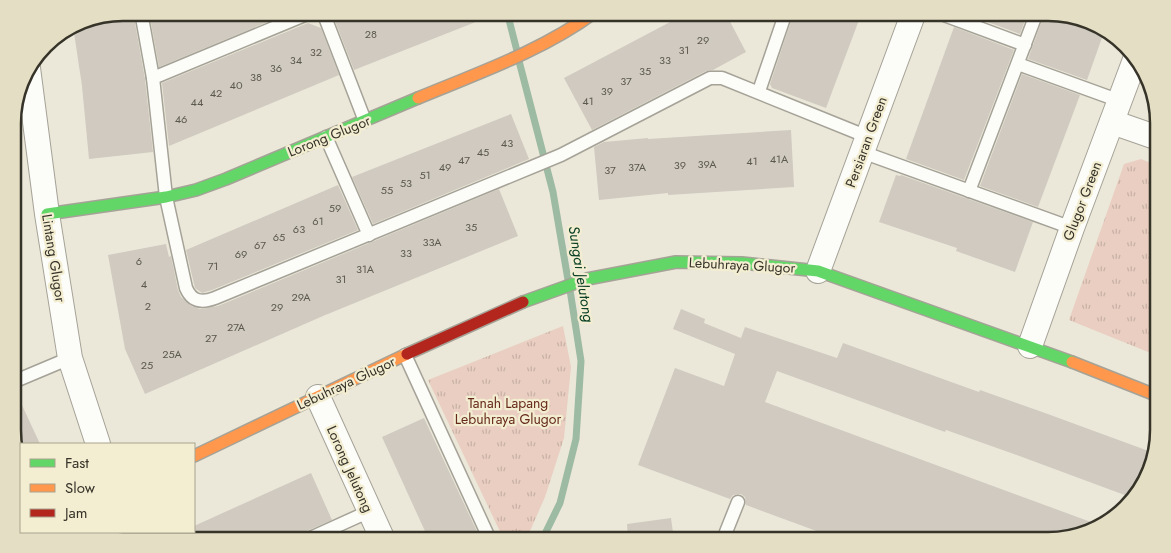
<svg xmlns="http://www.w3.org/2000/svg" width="1171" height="553" viewBox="0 0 1171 553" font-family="Jost,sans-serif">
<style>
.grass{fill:url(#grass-tufts)}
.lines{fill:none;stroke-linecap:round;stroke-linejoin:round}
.stream{stroke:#9dbaa2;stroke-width:7}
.building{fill:#d0cac0}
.lane-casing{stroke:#a5a297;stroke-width:15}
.street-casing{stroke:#a5a297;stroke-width:26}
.fast-casing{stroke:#a5a297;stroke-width:14}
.slow-casing{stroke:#a5a297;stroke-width:14}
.jam-casing{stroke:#a5a297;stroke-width:14}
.lane{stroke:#fcfcf9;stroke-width:12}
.street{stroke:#fcfcf9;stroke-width:24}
.fast{stroke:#63d668;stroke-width:11}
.slow{stroke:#ff974d;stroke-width:11}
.jam{stroke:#b3261e;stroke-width:11}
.labels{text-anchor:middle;stroke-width:4.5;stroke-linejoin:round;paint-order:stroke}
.number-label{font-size:11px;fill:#5c594f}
.street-label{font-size:14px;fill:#363329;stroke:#f3edd1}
.park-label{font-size:14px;fill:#662a1a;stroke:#f3edd1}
.water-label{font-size:15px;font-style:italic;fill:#0b4127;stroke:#f3edd1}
.rim{fill:none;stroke:#363329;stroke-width:2.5}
</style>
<defs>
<pattern id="grass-tufts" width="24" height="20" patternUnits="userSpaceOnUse" patternTransform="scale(1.25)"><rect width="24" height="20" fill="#e9cec1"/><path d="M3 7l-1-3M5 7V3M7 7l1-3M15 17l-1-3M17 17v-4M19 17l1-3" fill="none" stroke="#c8b1a6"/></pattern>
</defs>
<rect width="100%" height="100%" fill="#ebe8d9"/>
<!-- grass -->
<g class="grass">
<polygon points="1141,159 1158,166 1158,356 1069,320 1124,164"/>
<polygon points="563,326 571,367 564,438 545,497 526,540 504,540 428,380"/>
</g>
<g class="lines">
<!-- stream -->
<g class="stream">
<polyline points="507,12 517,51"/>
<polyline points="519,61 553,192 568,280"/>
<polyline points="542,540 560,503 576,439 581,361 570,290"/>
</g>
</g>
<!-- building -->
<g class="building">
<polygon points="123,12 133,12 145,79 153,152 89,159 82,86 73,26 81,21"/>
<polygon points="149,12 285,12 284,15 159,67"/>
<polygon points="335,12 496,12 496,14 354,70 333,16"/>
<polygon points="689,12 725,12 746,52 713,70 706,71 592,130 564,78"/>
<polygon points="794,12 862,12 826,108 772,88 770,84"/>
<polygon points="961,12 1028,12 1020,34"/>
<polygon points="1045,12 1090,21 1104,32 1087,80 1028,59"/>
<polygon points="308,23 321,28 339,75 169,146 162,83"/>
<polygon points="954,27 1014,50 964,180 906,159"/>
<polygon points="1022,74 1080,95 1038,207 980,186"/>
<polygon points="511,114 529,159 373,224 352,177"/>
<polygon points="791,130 794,187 668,195 668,193 599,200 594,147 604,142 648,138 648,139"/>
<polygon points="896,175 900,176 901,175 1033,222 1015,272 956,251 957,248 879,222"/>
<polygon points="338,185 358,230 212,290 202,293 195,288 186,250"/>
<polygon points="499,189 518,236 323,316 145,394 125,349 108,255 166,244 169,257 171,256 178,290 181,297 191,306 200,309 207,308 218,306"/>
<polygon points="681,309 705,319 704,323 741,338 745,327 837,358 843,343 979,392 980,390 1045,413 1154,453 1150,472 1130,497 1011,453 946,430 945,432 777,371 765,402 1099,525 1055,540 841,540 746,505 745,497 741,494 733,495 730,499 638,465 675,368 724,386 735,354 673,329"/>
<polygon points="13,390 15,390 40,444 13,444"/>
<polygon points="424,418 481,540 429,540 382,437"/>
<polygon points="311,473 332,520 302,533 299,536 298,540 162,540 181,532 194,532 194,526"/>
<polygon points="671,518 674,540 628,540 627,524"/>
</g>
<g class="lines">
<defs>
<g id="lane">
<path d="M 141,12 L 153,78 L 166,197 L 186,288 C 192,302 202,303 215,298 L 561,155 L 710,78 L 722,78 L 868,137"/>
<polyline points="323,12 365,121"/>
<polyline points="936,12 1025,45"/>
<polyline points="1018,64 1120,101"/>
<polyline points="153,78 312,12"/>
<polyline points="759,91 786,12"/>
<polyline points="326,137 369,235"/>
<polyline points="862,152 1072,228"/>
<polyline points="969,191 1037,12"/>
<polyline points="405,355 490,540"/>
<polyline points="13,382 70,358"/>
<polyline points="306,540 370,511"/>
<polyline points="725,540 726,532 738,502"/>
</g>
<g id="street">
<polyline points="28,68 47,214 70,358 98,444"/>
<polyline points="1112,122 1158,138"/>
<polyline points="818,271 914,12"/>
<polyline points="1030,346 1072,228 1136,57"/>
<polyline points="318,397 383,540"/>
</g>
<g id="fast">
<polyline points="47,214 166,197 196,190 226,179 418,98"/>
<polyline points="523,302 587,279 676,262 742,263 818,271 1072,362"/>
</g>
<g id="slow">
<path d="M 418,98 C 478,73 542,51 595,12"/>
<polyline points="1072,362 1158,396"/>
<polyline points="194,456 407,354"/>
</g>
<polyline id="jam" points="407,354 523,302"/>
</defs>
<!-- lane casing -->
<use href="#lane" class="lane-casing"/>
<!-- street casing -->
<use href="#street" class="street-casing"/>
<!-- fast casing -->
<use href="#fast" class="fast-casing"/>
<!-- slow casing -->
<use href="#slow" class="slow-casing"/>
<!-- jam casing -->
<use href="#jam" class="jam-casing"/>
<!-- lane -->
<use href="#lane" class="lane"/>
<!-- street -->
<use href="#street" class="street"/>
<!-- fast -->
<use href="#fast" class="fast"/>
<!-- slow -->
<use href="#slow" class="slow"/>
<!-- jam -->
<use href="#jam" class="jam"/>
</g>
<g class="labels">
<!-- number labels -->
<g class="number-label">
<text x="371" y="38">28</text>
<text x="703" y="44">29</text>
<text x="684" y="54">31</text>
<text x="316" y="56">32</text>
<text x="296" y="64">34</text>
<text x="665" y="64">33</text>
<text x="276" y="72">36</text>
<text x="645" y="75">35</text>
<text x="256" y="81">38</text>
<text x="626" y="85">37</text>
<text x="236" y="89">40</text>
<text x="607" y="95">39</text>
<text x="216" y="97">42</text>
<text x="588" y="105">41</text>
<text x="197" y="106">44</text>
<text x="181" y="123">46</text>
<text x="507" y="147">43</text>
<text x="483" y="156">45</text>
<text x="779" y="163">41A</text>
<text x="464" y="164">47</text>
<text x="752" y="165">41</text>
<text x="707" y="168">39A</text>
<text x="680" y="169">39</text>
<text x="445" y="171">49</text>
<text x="637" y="171">37A</text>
<text x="610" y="174">37</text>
<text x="425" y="179">51</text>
<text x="406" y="187">53</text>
<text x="387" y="194">55</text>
<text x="335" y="212">59</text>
<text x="318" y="225">61</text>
<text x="471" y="231">35</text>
<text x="299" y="233">63</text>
<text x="279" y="241">65</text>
<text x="432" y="246">33A</text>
<text x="260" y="249">67</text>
<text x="406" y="257">33</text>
<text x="241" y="258">69</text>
<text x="139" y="265">6</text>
<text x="213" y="270">71</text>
<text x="365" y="273">31A</text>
<text x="341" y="283">31</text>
<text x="144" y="288">4</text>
<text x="301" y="301">29A</text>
<text x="148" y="310">2</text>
<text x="277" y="311">29</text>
<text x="236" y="331">27A</text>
<text x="211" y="342">27</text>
<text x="172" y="358">25A</text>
<text x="147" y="369">25</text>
</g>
<!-- street labels -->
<g class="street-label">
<text transform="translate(329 136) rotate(-22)" y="5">Lorong Glugor</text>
<text transform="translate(866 142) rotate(-70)" y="5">Persiaran Green</text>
<text transform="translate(1082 201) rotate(-69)" y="5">Glugor Green</text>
<text transform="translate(54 258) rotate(81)" y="5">Lintang Glugor</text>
<text transform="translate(742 265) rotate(3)" y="5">Lebuhraya Glugor</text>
<text transform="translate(346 383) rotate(-25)" y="5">Lebuhraya Glugor</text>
<text transform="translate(350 469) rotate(66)" y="5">Lorong Jelutong</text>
</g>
<!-- park labels -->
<g class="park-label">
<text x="508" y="408">Tanah Lapang<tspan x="508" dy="16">Lebuhraya Glugor</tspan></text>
</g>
<!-- water labels -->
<g class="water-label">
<text transform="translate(581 274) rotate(81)" y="5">Sungai Jelutong</text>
</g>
</g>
<!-- crop -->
<path d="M0 0H1171V553H0ZM123 21H1048A102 102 0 0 1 1150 123V430A102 102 0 0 1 1048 532H123A102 102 0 0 1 21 430V123A102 102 0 0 1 123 21Z" fill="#e4dec4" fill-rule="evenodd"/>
<path class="rim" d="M123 21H1048A102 102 0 0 1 1150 123V430A102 102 0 0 1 1048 532H123A102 102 0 0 1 21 430V123A102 102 0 0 1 123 21Z"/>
<!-- legend -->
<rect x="20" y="443" width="175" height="90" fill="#f3edd1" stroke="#a7a38e"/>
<rect x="30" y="459" width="25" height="8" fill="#63d668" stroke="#a7a38e"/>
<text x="65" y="468" font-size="15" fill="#363329">Fast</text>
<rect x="30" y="484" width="25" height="8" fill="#ff974d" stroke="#a7a38e"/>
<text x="65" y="493" font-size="15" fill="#363329">Slow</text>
<rect x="30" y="509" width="25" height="8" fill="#b3261e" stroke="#a7a38e"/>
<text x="65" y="518" font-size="15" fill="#363329">Jam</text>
</svg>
